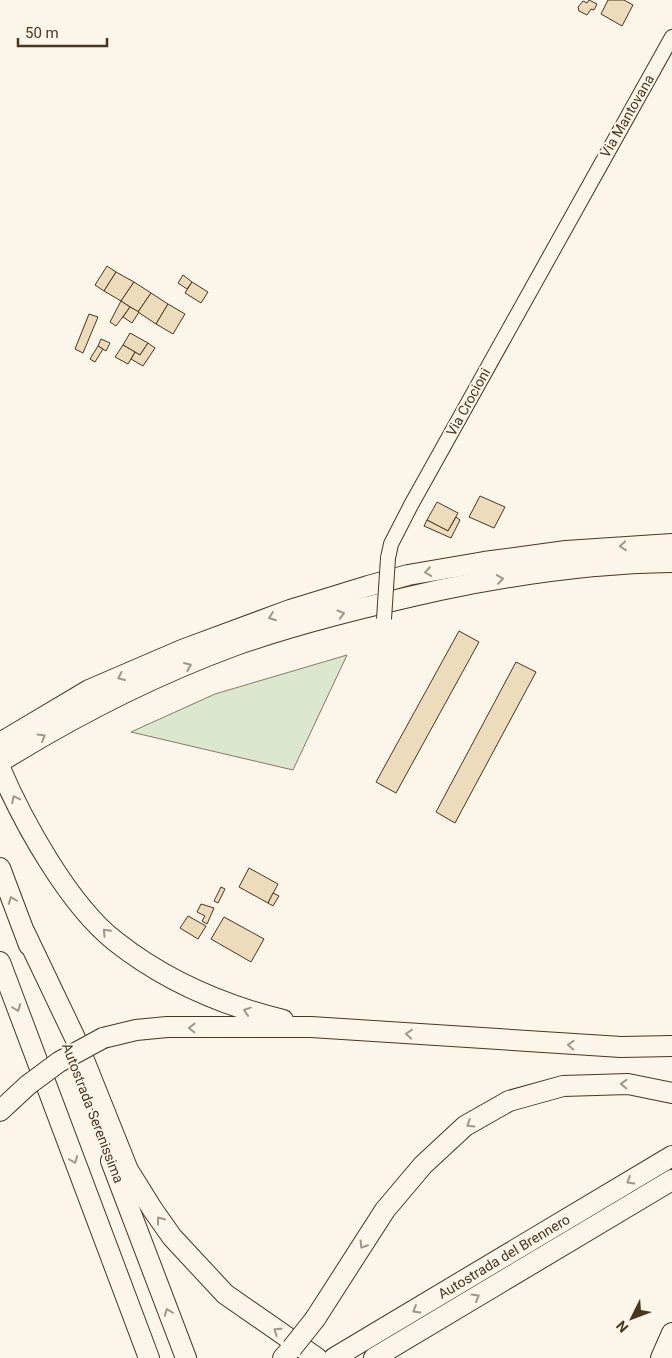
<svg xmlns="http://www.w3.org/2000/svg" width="672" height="1358" viewBox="0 0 672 1358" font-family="Roboto,sans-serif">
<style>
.green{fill:#dce7d0;stroke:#887966}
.building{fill:#ecdcbc;stroke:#4a3520}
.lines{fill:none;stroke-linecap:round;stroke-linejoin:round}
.minor-casing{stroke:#4a3520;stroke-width:16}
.highway-casing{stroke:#4a3520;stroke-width:22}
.minor{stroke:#fbf6e9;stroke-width:14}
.highway{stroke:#fbf6e9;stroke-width:20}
.minor-bridge-casing{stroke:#4a3520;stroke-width:16;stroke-linecap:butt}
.highway-bridge-casing{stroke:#4a3520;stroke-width:22;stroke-linecap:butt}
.minor-bridge{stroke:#fbf6e9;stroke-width:14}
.highway-bridge{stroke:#fbf6e9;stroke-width:20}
.oneway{stroke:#a29684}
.labels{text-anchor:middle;stroke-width:4;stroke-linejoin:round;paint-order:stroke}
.street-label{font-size:14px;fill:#4a3520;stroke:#fbf6e9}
</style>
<rect width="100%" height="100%" fill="#fbf6e9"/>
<!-- green -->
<polygon class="green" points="347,655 293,770 131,732 215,694"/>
<!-- building -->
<g class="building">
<polygon points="589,0 597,4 594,10 591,9 587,15 579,11 578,7 583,1 587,3"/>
<polygon points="608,0 624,0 633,5 622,26 601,14"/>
<polygon points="107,266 116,272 104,291 95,285"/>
<polygon points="116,272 134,282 121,301 104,291"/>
<polygon points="183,275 192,282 187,289 178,283"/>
<polygon points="134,282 151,293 138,312 121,301"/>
<polygon points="192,282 208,292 201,303 185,293"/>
<polygon points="151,293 168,304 156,324 138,312"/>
<polygon points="121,301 130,307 116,326 110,322"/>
<polygon points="168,304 185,314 173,334 156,324"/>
<polygon points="130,307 139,312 132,323 123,317"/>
<polygon points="89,314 98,317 83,353 75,349"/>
<polygon points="130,333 148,343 140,355 123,345"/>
<polygon points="101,339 110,343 106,351 98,346"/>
<polygon points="148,343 155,348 143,366 131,359 135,352 140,355"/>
<polygon points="123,345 135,352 128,364 115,357"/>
<polygon points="98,346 103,349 95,362 90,359"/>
<polygon points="480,496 505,507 494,528 469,517"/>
<polygon points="437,502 458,513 448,531 427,520"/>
<polygon points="456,517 460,520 451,538 424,526 427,520 448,531"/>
<polygon points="459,631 479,642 396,793 376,782"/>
<polygon points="516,662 536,672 455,823 436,812"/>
<polygon points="249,868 278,884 268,903 239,887"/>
<polygon points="221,887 225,889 218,903 214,901"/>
<polygon points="273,893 279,896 273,906 268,903"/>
<polygon points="201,904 214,908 207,924 202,921 205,916 197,912"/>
<polygon points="188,916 206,926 198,939 180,928"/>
<polygon points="224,917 264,939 251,962 211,939"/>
</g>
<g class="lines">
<defs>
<polyline id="minor" points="388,558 391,544 411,505 672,37"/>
<g id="highway">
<polyline points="0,743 89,690 182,650 290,610 368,586 408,575 484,562 566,551 672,544"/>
<path d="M 0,762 C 74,716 154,675 236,645 C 301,622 372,605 440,590 C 516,574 595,563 672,562"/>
<path d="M 0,768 C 23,822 69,905 115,941 C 164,980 222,1005 283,1020"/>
<polyline points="0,868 29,945"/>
<polyline points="25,933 76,1040 128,1170 153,1210 172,1237 225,1294 317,1358"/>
<polyline points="0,962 149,1358"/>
<polyline points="103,1038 136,1030 167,1027 311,1027 621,1047 672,1046"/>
<polyline points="0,1111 28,1085"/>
<polyline points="111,1161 186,1358"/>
<polyline points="315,1319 385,1210 423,1165 465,1126 509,1101 563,1086 628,1084 672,1093"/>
<polyline points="283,1358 292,1348"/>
<path id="s1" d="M 334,1358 L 672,1156"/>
<polyline points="374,1358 672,1180"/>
<polyline points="661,1358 672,1333"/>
</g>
</defs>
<!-- minor casing -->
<use href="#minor" class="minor-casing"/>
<!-- highway casing -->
<use href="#highway" class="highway-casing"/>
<!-- minor -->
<use href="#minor" class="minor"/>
<!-- highway -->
<use href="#highway" class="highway"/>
<defs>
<polyline id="minor-bridge" points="384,619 388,558"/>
<g id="highway-bridge">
<polyline points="28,1085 59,1062 103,1038"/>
<polyline points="292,1348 315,1319"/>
</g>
</defs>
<!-- minor-bridge casing -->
<use href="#minor-bridge" class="minor-bridge-casing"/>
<!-- highway-bridge casing -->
<use href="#highway-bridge" class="highway-bridge-casing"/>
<!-- minor-bridge -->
<use href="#minor-bridge" class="minor-bridge"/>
<!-- highway-bridge -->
<use href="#highway-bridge" class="highway-bridge"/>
</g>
<!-- one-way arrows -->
<defs><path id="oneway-chevron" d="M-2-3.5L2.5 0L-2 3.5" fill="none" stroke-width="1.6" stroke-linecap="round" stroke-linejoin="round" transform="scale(1.25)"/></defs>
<g class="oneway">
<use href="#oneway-chevron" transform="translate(623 546) rotate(175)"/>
<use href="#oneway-chevron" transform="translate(428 572) rotate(171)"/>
<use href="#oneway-chevron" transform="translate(500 579) rotate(-8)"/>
<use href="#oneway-chevron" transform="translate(341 614) rotate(-16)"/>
<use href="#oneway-chevron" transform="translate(272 617) rotate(160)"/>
<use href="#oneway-chevron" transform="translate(188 666) rotate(-23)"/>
<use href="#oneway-chevron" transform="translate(121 677) rotate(156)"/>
<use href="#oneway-chevron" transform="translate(42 737) rotate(-31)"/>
<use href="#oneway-chevron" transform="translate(15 799) rotate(-116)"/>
<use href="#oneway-chevron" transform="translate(12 900) rotate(-111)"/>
<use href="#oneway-chevron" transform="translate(106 932) rotate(-133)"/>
<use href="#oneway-chevron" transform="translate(17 1008) rotate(69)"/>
<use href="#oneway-chevron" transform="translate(247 1011) rotate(-162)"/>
<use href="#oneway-chevron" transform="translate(192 1028) rotate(-179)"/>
<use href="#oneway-chevron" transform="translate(409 1034) rotate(-176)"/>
<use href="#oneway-chevron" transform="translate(571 1045) rotate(-177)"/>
<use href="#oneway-chevron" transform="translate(624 1084) rotate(-178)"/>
<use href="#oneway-chevron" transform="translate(470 1124) rotate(148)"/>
<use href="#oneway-chevron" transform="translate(74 1160) rotate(69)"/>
<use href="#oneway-chevron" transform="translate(630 1181) rotate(149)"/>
<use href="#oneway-chevron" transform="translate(160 1220) rotate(-126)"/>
<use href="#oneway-chevron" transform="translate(363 1245) rotate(122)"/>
<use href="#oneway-chevron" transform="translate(476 1297) rotate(-31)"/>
<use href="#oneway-chevron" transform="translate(416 1310) rotate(149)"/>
<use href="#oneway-chevron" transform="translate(168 1312) rotate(-111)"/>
<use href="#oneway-chevron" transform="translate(277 1331) rotate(-146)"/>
</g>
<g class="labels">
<!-- street labels -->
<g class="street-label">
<text transform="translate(627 116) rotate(-60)" y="5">Via Mantovana</text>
<text transform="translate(468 402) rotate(-61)" y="5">Via Crocioni</text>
<text transform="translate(93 1113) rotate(69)" y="5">Autostrada Serenissima</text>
<text dy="5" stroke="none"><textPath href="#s1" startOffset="198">Autostrada del Brennero</textPath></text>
</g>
</g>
<!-- north arrow -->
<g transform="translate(632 1318) rotate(228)" stroke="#fbf6e9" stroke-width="4" paint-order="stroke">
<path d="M0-4L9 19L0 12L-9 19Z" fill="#4a3520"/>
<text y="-8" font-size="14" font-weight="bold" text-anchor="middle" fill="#4a3520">N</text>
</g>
<!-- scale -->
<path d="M18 38v8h89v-8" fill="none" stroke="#4a3520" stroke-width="2.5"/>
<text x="25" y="38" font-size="15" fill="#4a3520" stroke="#fbf6e9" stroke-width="4" paint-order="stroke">50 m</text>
</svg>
